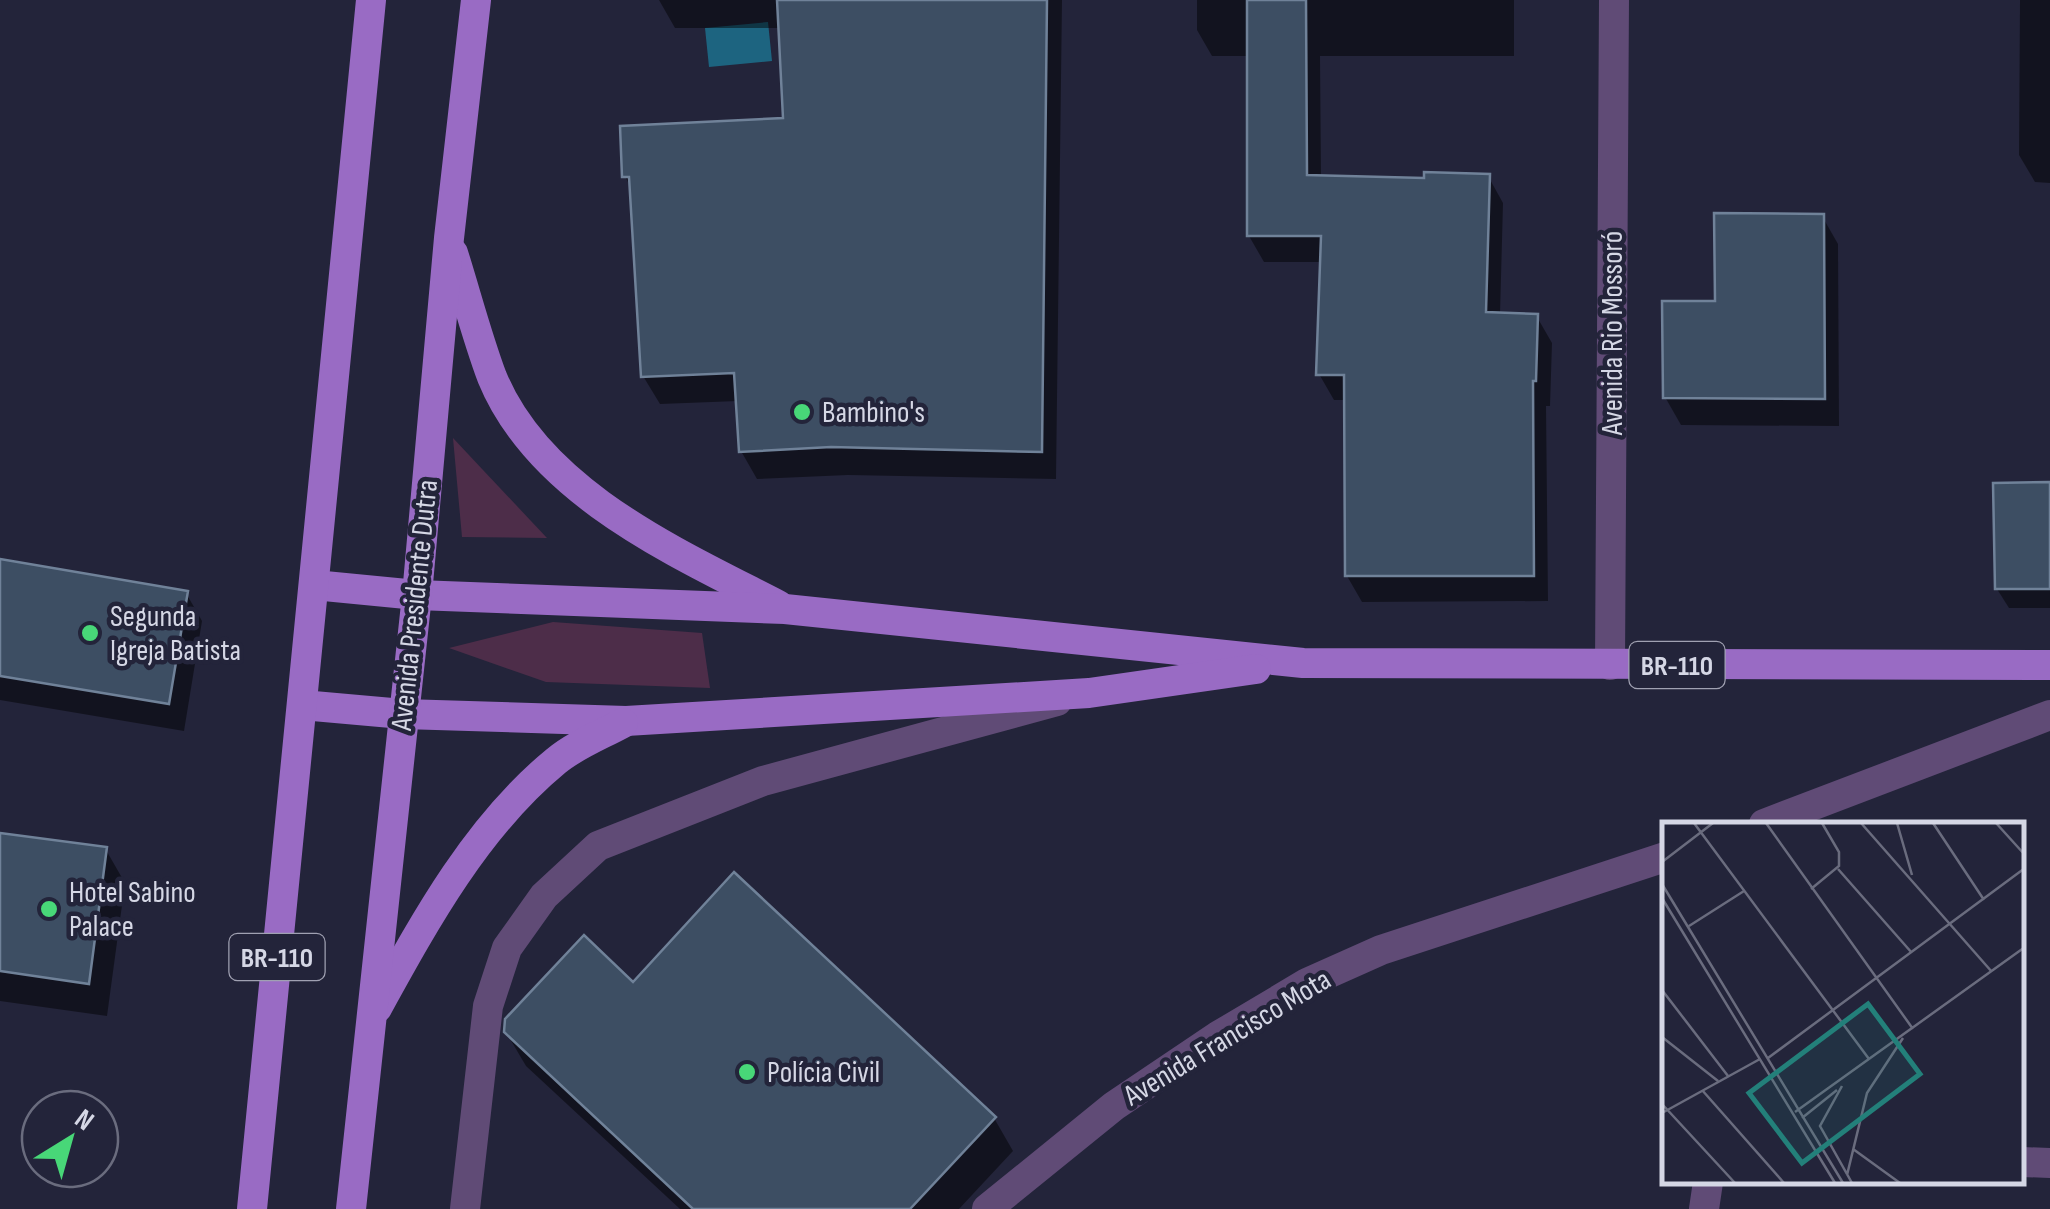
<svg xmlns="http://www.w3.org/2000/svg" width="2050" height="1209" viewBox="0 0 2050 1209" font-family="'Sofia Sans Condensed',sans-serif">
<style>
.green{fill:#4d2d49}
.water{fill:#1d6480}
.shadow{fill:#0007}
.building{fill:#3d4e63;stroke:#708299;stroke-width:2.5}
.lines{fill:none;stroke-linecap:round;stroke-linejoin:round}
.minor{stroke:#604b76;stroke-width:30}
.major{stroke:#996bc4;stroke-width:30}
.poi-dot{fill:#48d778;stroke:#23243a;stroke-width:4}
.labels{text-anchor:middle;stroke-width:9;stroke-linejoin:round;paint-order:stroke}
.shield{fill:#23243a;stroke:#a0a1b2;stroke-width:2.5}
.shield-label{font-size:28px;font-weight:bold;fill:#d5d7e5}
.street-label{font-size:30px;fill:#d5d7e5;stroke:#23243a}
.poi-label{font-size:30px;fill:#d5d7e5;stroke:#23243a;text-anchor:start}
.inset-road{fill:none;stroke:#6a6c7e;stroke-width:2.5}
.view{fill:#23807a;fill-opacity:0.15;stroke:#23807a;stroke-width:5}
.inset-edge{fill:none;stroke:#d5d7e5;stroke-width:5}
</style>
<rect width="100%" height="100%" fill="#23243a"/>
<!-- green -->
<g class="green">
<polygon points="453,438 547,538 462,537"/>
<polygon points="553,622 702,633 710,688 546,682 449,648"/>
</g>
<!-- water -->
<polygon class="water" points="768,22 772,61 709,67 705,28"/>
<!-- shadow -->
<g class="shadow">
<polygon points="659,0 1062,0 1056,479 848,475 757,479 741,451 738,401 660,404 643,376 632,190 625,176 786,121 781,28 675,28"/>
<polygon points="1197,0 1514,0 1514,56 1320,56 1321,178 1427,181 1488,176 1503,203 1500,315 1537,317 1552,343 1550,406 1546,406 1548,601 1362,602 1347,576 1346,400 1334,400 1319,374 1322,262 1264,262 1249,236 1249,56 1212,56 1197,30"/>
<polygon points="2020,0 2050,0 2050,183 2035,182 2019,155"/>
<polygon points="1822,216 1838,244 1839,426 1681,425 1665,397"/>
<polygon points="2050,485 2050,608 2009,608 1997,589"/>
<polygon points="0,562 186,593 202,621 184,731 0,700"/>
<polygon points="0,835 106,850 125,883 107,1016 0,1001"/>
<polygon points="506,1032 994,1118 1013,1151 959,1209 680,1209 526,1066"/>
</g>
<!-- building -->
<g class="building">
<polygon points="777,0 1047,0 1042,452 831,447 739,452 734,373 641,377 629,177 622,177 620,126 783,118"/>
<polygon points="1247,0 1306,0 1307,175 1424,178 1424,172 1490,174 1486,312 1538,314 1536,381 1533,381 1534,576 1345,576 1344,375 1316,375 1321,236 1247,236"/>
<polygon points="1714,213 1824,214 1825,399 1663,398 1662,301 1715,301"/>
<polygon points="2050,482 2050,589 1995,589 1993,483"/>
<polygon points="0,559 188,591 169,704 0,676"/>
<polygon points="0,833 107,847 89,984 0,971"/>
<polygon points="734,872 996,1117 910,1209 693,1209 504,1032 505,1019 584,935 633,982"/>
</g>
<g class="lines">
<!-- minor -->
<g class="minor">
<polyline points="1610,665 1614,0"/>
<polyline points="1764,824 2050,715"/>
<polyline points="2022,1162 2050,1163"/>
<polyline points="465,1209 488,1006 507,948 544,896 598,846 763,781 1057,701"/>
<polyline points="987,1209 1114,1106 1218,1036 1307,983 1381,950 1665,857"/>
<polyline points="1704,1209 1708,1182"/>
</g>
<!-- major -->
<g class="major">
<path d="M 453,253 C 466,294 477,337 492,377 C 539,492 675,552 778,605"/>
<polyline points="314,585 417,595 785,609 1303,663 2050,665"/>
<polyline points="302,705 403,714 626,721 1089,693 1256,669"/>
<path d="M 377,1008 C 426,919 477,826 556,761 C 575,745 601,735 623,723"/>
<polyline points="252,1209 371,0"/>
<polyline points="351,1209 417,595 449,238 476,0"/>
</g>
</g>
<!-- markers -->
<g class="poi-dot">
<circle cx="802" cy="412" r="10"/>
<circle cx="90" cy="633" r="10"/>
<circle cx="49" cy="909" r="10"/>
<circle cx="747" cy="1072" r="10"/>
</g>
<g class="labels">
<!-- shield labels -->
<g class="shield">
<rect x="1629.5" y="642" width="95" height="46" rx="8"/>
<rect x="229.5" y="934" width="95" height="46" rx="8"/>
</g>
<g class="shield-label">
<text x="1677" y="675">BR-110</text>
<text x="277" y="967">BR-110</text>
</g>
<!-- street labels -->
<g class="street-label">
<text transform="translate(1612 333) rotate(-90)" y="10">Avenida Rio Mossoró</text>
<text transform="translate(414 605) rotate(-84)" y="10">Avenida Presidente Dutra</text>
<text transform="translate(1227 1037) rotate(-31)" y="10">Avenida Francisco Mota</text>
</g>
<!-- poi labels -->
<g class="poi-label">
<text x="822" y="422">Bambino's</text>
<text x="110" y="626">Segunda<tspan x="110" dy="34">Igreja Batista</tspan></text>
<text x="69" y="902">Hotel Sabino<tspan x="69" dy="34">Palace</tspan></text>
<text x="767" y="1082">Polícia Civil</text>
</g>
</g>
<!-- overview -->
<g transform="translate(1662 822)">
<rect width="362" height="362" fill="#23243a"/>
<path class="inset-road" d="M 32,1 L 207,237M 104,1 L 251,207M 199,1 L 330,150M 235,1 L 250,53M 271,1 L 322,78M 334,1 L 363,33M 0,40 L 51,1M 176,47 L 250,131M 0,62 L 181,361M 149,67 L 177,44 L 177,30 L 160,1M 0,76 L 173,361M 27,104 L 82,69M 0,168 L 66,254M 0,215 L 56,259M 106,236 L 363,46M 180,264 L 158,304 L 190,361M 40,268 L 122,361M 0,282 L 73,361M 133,290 L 363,125M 0,291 L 98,237M 140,296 L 175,268M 191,327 L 238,361M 185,353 L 205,271 L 241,216"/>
<path class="view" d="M 206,182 L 258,252 L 140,341 L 87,271 Z"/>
<rect width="362" height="362" class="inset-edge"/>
</g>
<!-- north arrow -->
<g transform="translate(70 1139) rotate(37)"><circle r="48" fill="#23243a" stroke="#6a6c7e" stroke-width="2.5"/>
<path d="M0-8L18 38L0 25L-18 38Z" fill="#48d778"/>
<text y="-15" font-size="28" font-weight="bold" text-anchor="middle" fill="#d5d7e5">N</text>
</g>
</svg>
